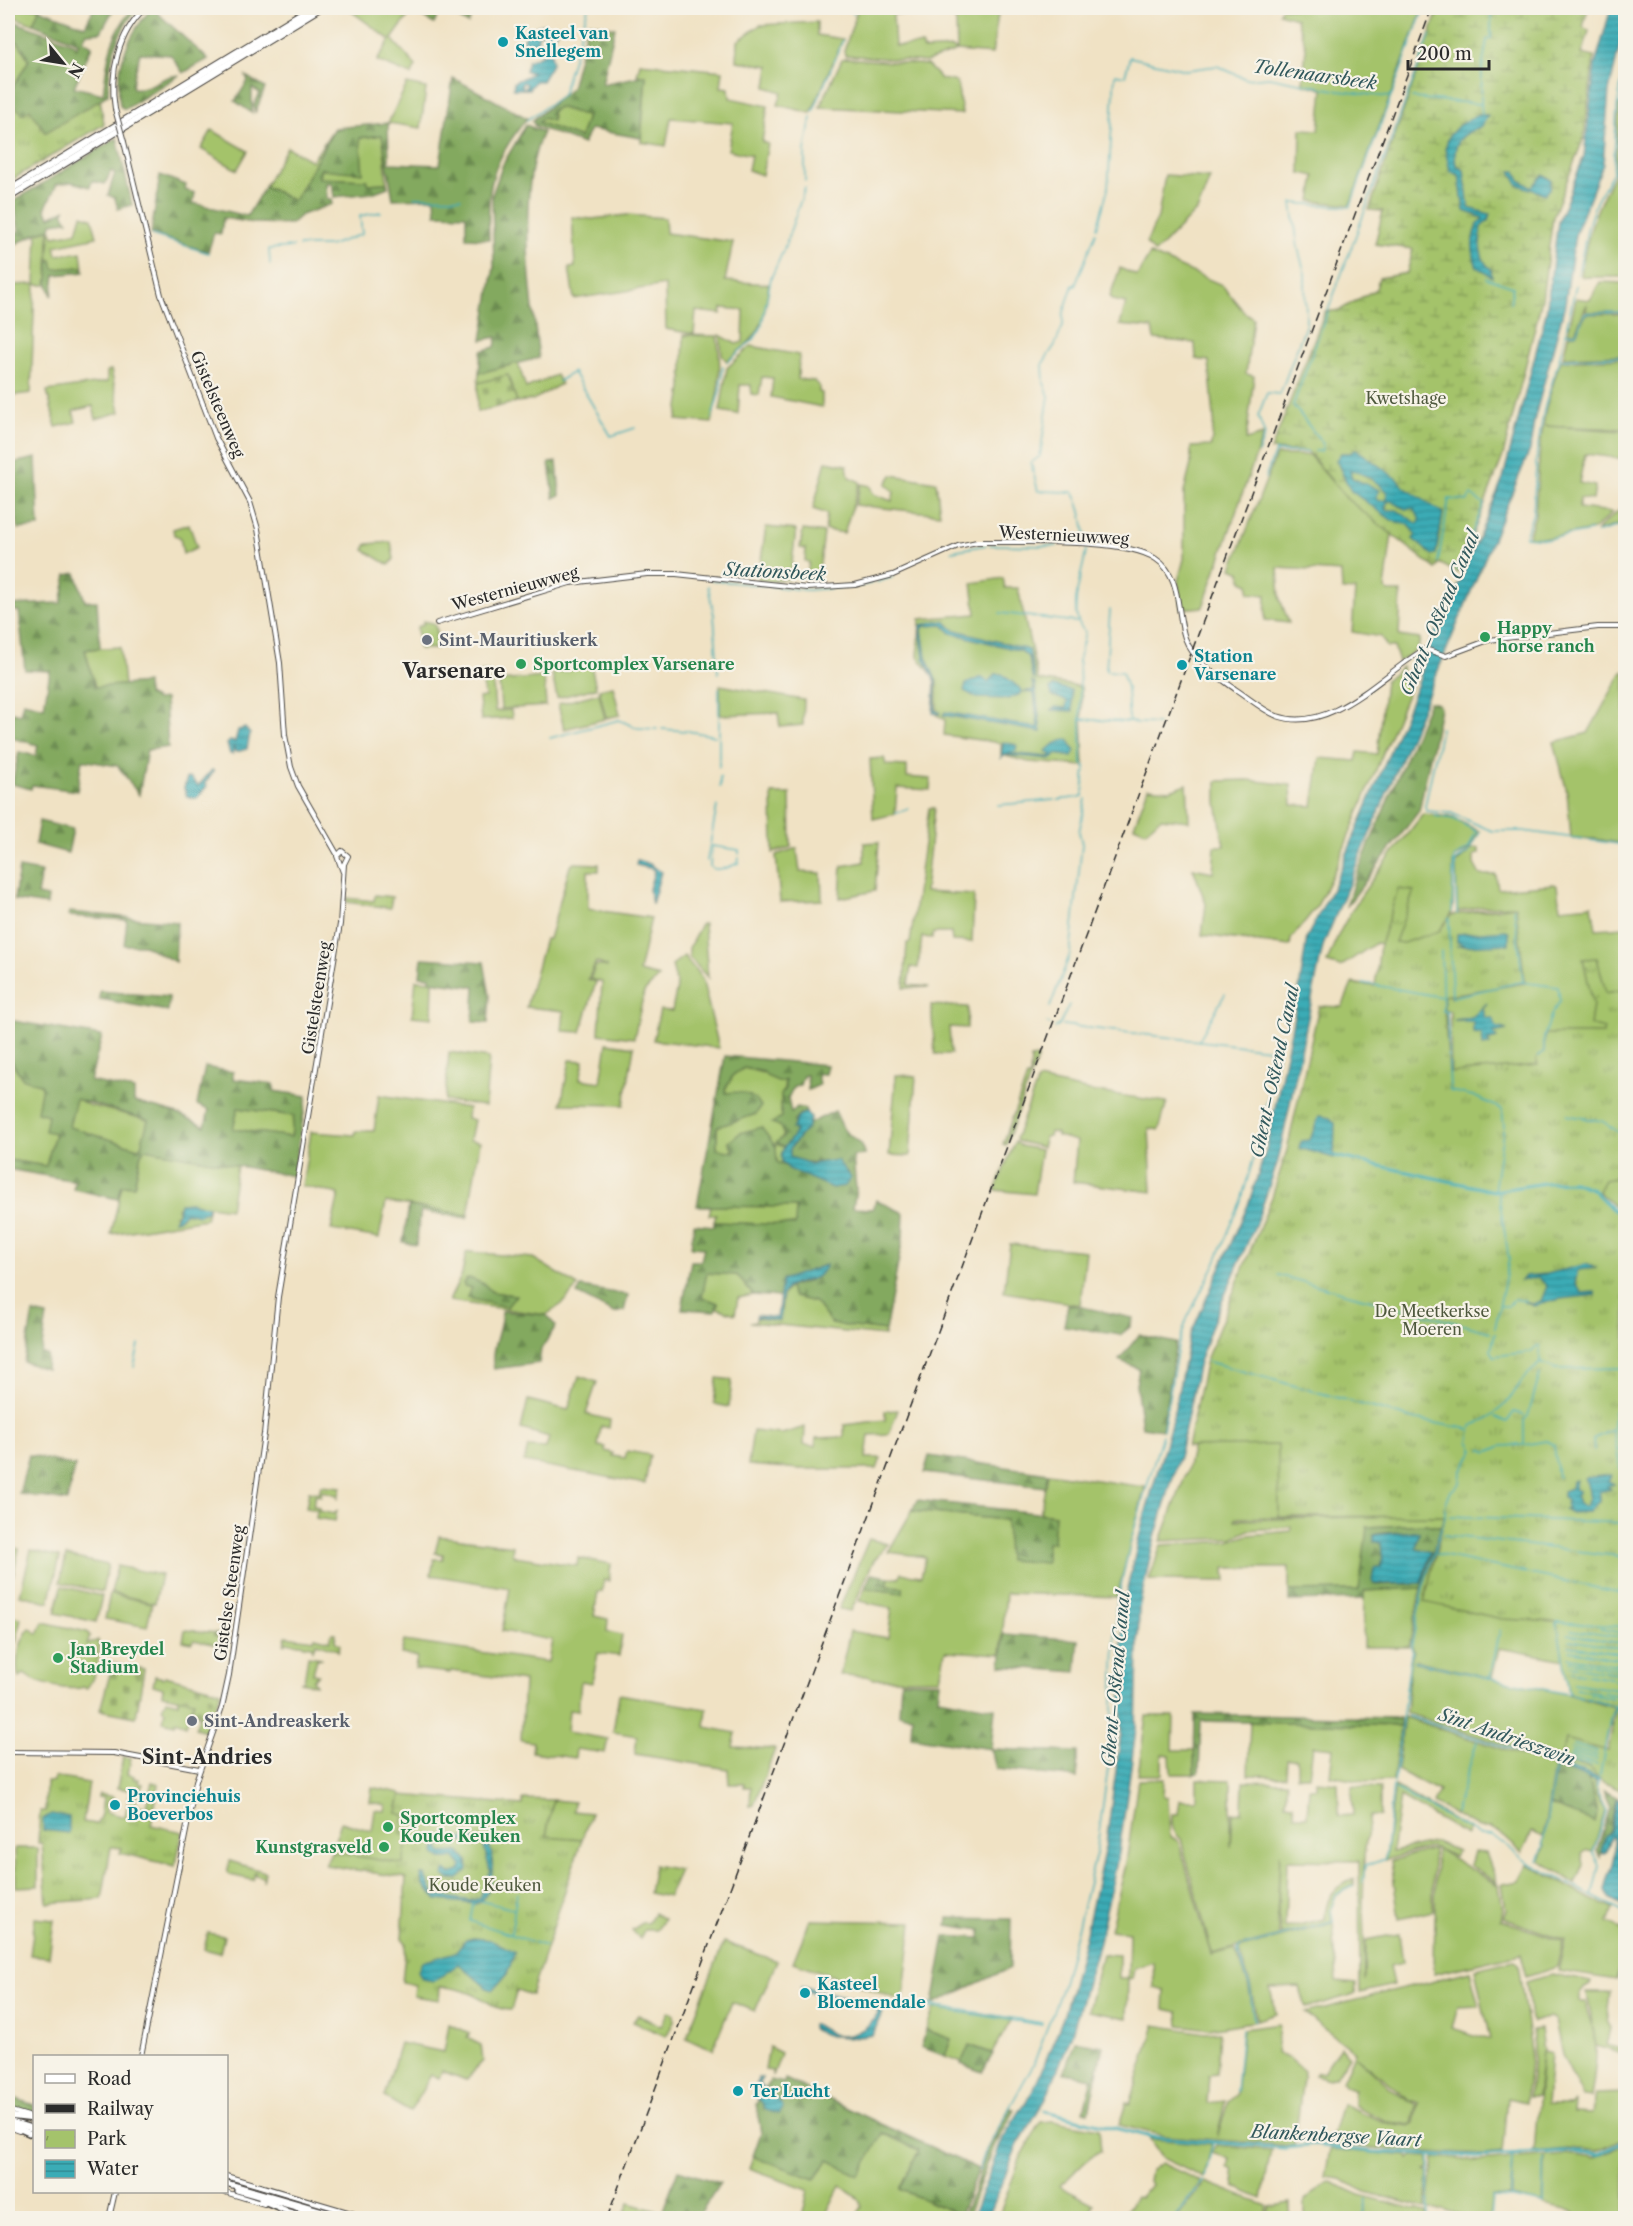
<svg xmlns="http://www.w3.org/2000/svg" width="1633" height="2226" viewBox="0 0 1633 2226" font-family="'Libre Caslon Text',serif">
<style>
.green{fill:#a4c36b;stroke:#68774b;stroke-width:1.5;fill-rule:evenodd}
.forest{fill:url(#forest-firs);stroke:#576a45;stroke-width:1.5;fill-rule:evenodd}
.wetland{fill:url(#wetland-marsh);stroke:#68774b;stroke-width:1.5}
.cemetery{fill:url(#cemetery-stones);stroke:#68774b;stroke-width:1.5}
.park{fill:url(#park-tufts);stroke:#68774b;stroke-width:1.5}
.water{fill:url(#water-rules);stroke:#336c70;stroke-width:1.5;fill-rule:evenodd}
.lines{fill:none;stroke-linecap:round;stroke-linejoin:round}
.stream{stroke:#3bacb6;stroke-width:1.5}
.canal{stroke:#3bacb6;stroke-width:3}
.tertiary-casing{stroke:#494642;stroke-width:6}
.secondary-casing{stroke:#494642;stroke-width:6}
.trunk-casing{stroke:#494642;stroke-width:8}
.motorway-casing{stroke:#494642;stroke-width:8}
.tertiary{stroke:#fff;stroke-width:4}
.secondary{stroke:#fff;stroke-width:4}
.trunk{stroke:#fff;stroke-width:5}
.motorway{stroke:#fff;stroke-width:6}
.rail{stroke:#2b2b2b;stroke-width:1.5;stroke-dasharray:9 4.5;stroke-linecap:butt}
.secondary-bridge-casing{stroke:#494642;stroke-width:6;stroke-linecap:butt}
.secondary-bridge{stroke:#fff;stroke-width:4}
.culture-dot{fill:#0f9aa8;stroke:#f7f3e8;stroke-width:2}
.leisure-dot{fill:#2e9e5b;stroke:#f7f3e8;stroke-width:2}
.worship-dot{fill:#6b7280;stroke:#f7f3e8;stroke-width:2}
.labels{text-anchor:middle;stroke-width:4.5;stroke-linejoin:round;paint-order:stroke}
.culture-label{font-size:16px;font-weight:bold;fill:#0d838f;stroke:#f7f3e8;text-anchor:start}
.park-label{font-size:16px;fill:#4f593e;stroke:#f7f3e8}
.street-label{font-size:16px;fill:#2b2b2b;stroke:#f7f3e8}
.leisure-label{font-size:16px;font-weight:bold;fill:#27864d;stroke:#f7f3e8;text-anchor:start}
.worship-label{font-size:16px;font-weight:bold;fill:#5b616d;stroke:#f7f3e8;text-anchor:start}
.water-label{font-size:18px;font-style:italic;fill:#31585c;stroke:#f7f3e8}
.quarter-label{font-size:20px;font-weight:bold;fill:#2b2b2b;stroke:#f7f3e8}
</style>
<defs>
<pattern id="forest-firs" width="22" height="20" patternUnits="userSpaceOnUse" patternTransform="scale(1.5)"><rect width="22" height="20" fill="#83a95f"/><path d="M5 1l3.5 6h-7zM16 11l3.5 6h-7z" fill="#6b8a4f"/></pattern>
<pattern id="wetland-marsh" width="20" height="14" patternUnits="userSpaceOnUse" patternTransform="scale(1.5)"><rect width="20" height="14" fill="#a4c36b"/><path d="M1 5h8M5 5V1M11 12h8M15 12V8" fill="none" stroke="#869f58"/></pattern>
<pattern id="cemetery-stones" width="16" height="16" patternUnits="userSpaceOnUse" patternTransform="scale(1.5)"><rect width="16" height="16" fill="#a4c36b"/><path d="M2 7V4a2 2 0 0 1 4 0v3zM10 15v-3a2 2 0 0 1 4 0v3z" fill="#869f58"/></pattern>
<pattern id="park-tufts" width="24" height="20" patternUnits="userSpaceOnUse" patternTransform="scale(1.5)"><rect width="24" height="20" fill="#a4c36b"/><path d="M3 7l-1-3M5 7V3M7 7l1-3M15 17l-1-3M17 17v-4M19 17l1-3" fill="none" stroke="#869f58"/></pattern>
<pattern id="water-rules" width="6" height="5" patternUnits="userSpaceOnUse" patternTransform="scale(1.5)"><rect width="6" height="5" fill="#3bacb6"/><path d="M0 2.5h6" fill="none" stroke="#328c94"/></pattern>
</defs>
<rect width="100%" height="100%" fill="#f7f3e8"/>
<filter id="ink" filterUnits="userSpaceOnUse"><feTurbulence type="fractalNoise" baseFrequency=".0167" numOctaves="2"/><feDisplacementMap in="SourceGraphic" scale="12" xChannelSelector="R" yChannelSelector="G"/><feConvolveMatrix kernelMatrix="1 2 1 2 8 2 1 2 1" color-interpolation-filters="sRGB"/></filter>
<filter id="wash" filterUnits="userSpaceOnUse"><feTurbulence type="fractalNoise" baseFrequency=".008" numOctaves="4" result="noise"/><feDisplacementMap in="SourceGraphic" scale="24" xChannelSelector="R" yChannelSelector="G"/><feGaussianBlur stdDeviation="1.35" result="paint"/><feColorMatrix in="noise" values="0 0 0 0 0 0 0 0 0 0 0 0 0 0 0 0 0 1.4 0 .05"/><feComposite in="paint" operator="in"/></filter>
<g filter="url(#wash)">
<rect width="100%" height="100%" fill="#f0e2c4"/>
<!-- green -->
<g class="green">
<polygon points="17,8 40,8 33,24 14,17"/>
<polygon points="347,8 407,8 412,11 392,39 416,66 411,75 377,61 390,40"/>
<polygon points="858,8 902,8 902,14 893,14 895,46 922,45 923,50 952,48 957,51 956,22 947,8 999,8 992,54 957,51 926,62 845,55 844,51"/>
<polygon points="1281,8 1423,8 1350,205 1311,201 1315,176 1300,173 1301,129 1319,130 1323,89 1303,84 1306,47 1296,18 1279,13"/>
<polygon points="817,22 817,35 843,39 811,113 778,105 782,92 766,87 769,66 737,61 738,41 760,25"/>
<polygon points="8,36 19,43 29,60 8,96 8,72 12,69 8,60"/>
<polygon points="846,58 927,65 941,79 957,82 962,114 820,107 842,59"/>
<polygon points="640,63 723,71 721,87 729,88 730,98 768,106 762,142 768,144 762,175 748,170 751,155 728,150 733,123 671,118 666,146 641,142 646,75 637,75"/>
<polygon points="407,84 426,88 421,128 388,123"/>
<polygon points="1619,105 1625,106 1625,173 1615,171"/>
<polygon points="558,107 587,116 580,138 538,122 543,118 553,118 552,112"/>
<polygon points="334,128 294,201 265,186 287,147 312,161"/>
<polygon points="212,130 248,151 237,170 201,149"/>
<polygon points="383,135 387,183 366,184 367,180 319,179 320,169 360,138"/>
<path d="M 1615,173 L 1625,175 L 1625,277 L 1583,277 L 1581,275 C 1586,236 1596,207 1615,173 Z"/>
<polygon points="1165,175 1210,178 1198,209 1155,253 1146,243 1158,217"/>
<polygon points="82,215 92,218 97,237 55,246 57,255 81,252 83,267 54,269 48,256 51,229 54,236 77,232"/>
<path d="M 627,215 L 665,218 L 666,233 L 733,242 L 725,281 L 769,284 C 763,328 762,333 727,361 L 722,356 L 720,335 L 736,344 L 743,342 L 744,310 L 722,308 L 721,314 L 696,311 L 694,334 L 666,329 L 665,285 L 574,299 L 569,268 L 575,267 L 572,217 L 592,219 Z"/>
<polygon points="49,230 48,279 46,285 35,285 31,393 8,396 8,314 13,313 13,285 35,284 37,233"/>
<polygon points="1150,254 1222,285 1244,312 1253,318 1246,374 1254,376 1246,440 1263,435 1203,607 1182,609 1178,581 1184,559 1184,492 1191,464 1191,447 1211,446 1214,418 1209,361 1196,359 1195,343 1154,339 1152,328 1120,325 1126,303 1113,300 1110,296 1120,268 1137,276"/>
<polygon points="1600,282 1625,283 1625,312 1586,312 1587,304 1575,332 1568,332 1576,298 1590,300"/>
<polygon points="1586,314 1625,314 1625,355 1563,357 1568,335 1576,334"/>
<path d="M 684,335 L 717,336 C 723,375 718,389 712,423 L 677,420 L 682,388 Z"/>
<polygon points="751,346 799,355 798,379 814,381 819,386 819,392 822,393 822,407 771,397 773,378 762,377 759,395 751,394 751,385 740,385 738,414 720,411 727,368"/>
<polygon points="1625,358 1625,429 1545,426 1625,431 1625,459 1585,454 1579,483 1595,486 1593,500 1579,498 1579,508 1613,512 1593,530 1548,538 1528,537 1535,515 1540,446 1546,408 1559,364 1561,361"/>
<polygon points="518,363 526,388 556,375 561,384 533,400 517,402 508,376 478,383 479,373"/>
<polygon points="111,370 120,412 96,419 93,406 73,411 76,422 56,427 47,391 107,382 107,371"/>
<polygon points="1276,455 1309,455 1347,499 1392,533 1385,589 1389,592 1401,592 1399,636 1420,639 1418,649 1399,662 1394,647 1387,647 1381,637 1352,632 1355,590 1342,590 1341,572 1278,568 1280,599 1289,623 1265,620 1266,595 1249,593 1249,584 1242,581 1241,572 1232,568"/>
<polygon points="826,461 847,465 849,477 860,482 844,533 825,530 827,514 813,509"/>
<polygon points="892,475 936,482 940,514 855,505 861,484 870,486 873,494 892,501 894,492 886,484"/>
<polygon points="1625,505 1625,523 1597,531 1599,528"/>
<polygon points="189,524 197,547 183,554 180,537 174,535 173,529"/>
<polygon points="766,527 796,530 790,579 775,580 775,582 758,580"/>
<polygon points="803,530 824,533 818,579 807,578 809,562 805,561 806,549 800,548"/>
<polygon points="391,542 394,559 389,565 364,550 367,544"/>
<polygon points="1003,578 1005,588 1018,588 1038,680 1081,687 1084,766 1029,762 1001,755 1001,743 944,735 945,720 937,715 937,681 918,657 920,619 976,614 972,583"/>
<polygon points="120,647 124,685 95,687 85,649"/>
<polygon points="591,665 596,688 557,698 552,674"/>
<polygon points="1402,667 1404,680 1413,680 1337,865 1317,906 1291,939 1290,946 1202,935 1206,904 1193,868 1213,872 1215,846 1224,846 1217,802 1217,781 1248,780 1291,785 1292,805 1313,806 1320,758 1356,761 1358,752 1377,754 1385,681"/>
<polygon points="1625,671 1625,844 1595,839 1571,838 1567,792 1554,742 1588,733 1622,672"/>
<polygon points="481,672 489,672 490,678 485,679 485,682 493,682 495,711 511,710 512,718 481,720 479,698 485,697"/>
<polygon points="544,677 546,706 501,709 499,681"/>
<polygon points="720,685 804,700 803,725 780,727 778,713 720,715"/>
<polygon points="613,686 620,715 606,718 599,689"/>
<polygon points="599,693 605,719 564,729 558,704"/>
<polygon points="884,758 886,765 907,766 907,777 931,779 930,790 897,788 895,814 873,819 870,759"/>
<polygon points="1187,784 1189,821 1161,818 1146,831 1134,826 1148,788 1170,790"/>
<polygon points="772,794 790,794 791,847 773,853"/>
<polygon points="929,808 934,808 925,892 974,895 972,942 952,941 951,933 933,933 932,938 922,937 918,968 911,967 908,985 929,987 904,988 907,943 910,943"/>
<path d="M 1423,814 L 1451,817 L 1479,831 L 1469,850 L 1455,858 L 1453,863 L 1453,907 L 1448,929 L 1450,998 L 1453,996 L 1450,921 C 1468,907 1492,910 1514,908 L 1513,906 L 1479,907 L 1457,912 L 1456,863 L 1473,849 L 1479,848 L 1479,854 L 1474,855 L 1474,864 L 1480,875 L 1496,875 L 1498,889 L 1554,884 L 1557,886 L 1560,908 L 1592,905 L 1596,929 L 1625,927 L 1625,1211 L 1614,1206 L 1593,1187 L 1451,1091 L 1450,1011 L 1444,1011 L 1442,951 L 1442,1011 L 1446,1014 L 1447,1025 L 1444,1029 L 1447,1031 L 1450,1092 L 1342,1007 L 1353,983 L 1376,987 L 1382,944 L 1376,943 L 1340,967 L 1327,963 C 1345,907 1388,860 1423,814 Z"/>
<polygon points="879,842 875,891 840,898 842,866 864,862 864,843"/>
<polygon points="797,848 800,872 821,873 822,900 780,902 776,855"/>
<polygon points="574,863 599,864 599,871 588,871 588,909 651,918 639,972 659,977 644,992 634,1038 599,1034 602,982 590,979 596,965 608,967 596,962 588,979 596,982 581,1032 562,1031 564,1011 526,1007 545,939 549,939 570,866"/>
<polygon points="375,895 392,897 390,908 347,902 347,898 374,901"/>
<polygon points="701,924 704,924 708,978 689,957 689,948"/>
<polygon points="684,956 702,978 719,1048 653,1040 660,1010 672,1011 677,987 672,965"/>
<polygon points="416,980 433,981 432,1018 412,1016"/>
<polygon points="931,1005 968,1007 967,1028 949,1027 951,1054 935,1054"/>
<polygon points="607,1043 634,1047 624,1105 561,1104 570,1060 584,1061 580,1079 601,1082"/>
<polygon points="449,1052 489,1058 485,1106 445,1101"/>
<polygon points="1038,1057 1006,1145 1003,1144 1027,1077 1030,1077 1031,1058"/>
<polygon points="8,1061 12,1062 22,1078 42,1085 55,1133 46,1166 8,1160"/>
<polygon points="744,1068 785,1079 780,1126 784,1136 776,1144 784,1147 782,1162 789,1169 776,1162 776,1147 729,1142 735,1152 717,1150 717,1127 756,1114 726,1093 725,1089 734,1074"/>
<polygon points="896,1075 916,1076 910,1156 889,1155"/>
<polygon points="1038,1080 1090,1091 1167,1102 1159,1130 1149,1128 1152,1192 1073,1182 1077,1141 1057,1136 1057,1133 1050,1132 1049,1136 1045,1137 1042,1147 1017,1141 1016,1138"/>
<polygon points="379,1095 468,1108 467,1118 474,1120 470,1140 480,1142 468,1215 386,1202 379,1238 331,1230 339,1194 302,1186 311,1132 355,1135 356,1131 374,1131"/>
<polygon points="76,1098 88,1105 149,1120 141,1146 138,1148 68,1127"/>
<polygon points="238,1108 294,1116 291,1137 232,1129"/>
<polygon points="1015,1142 1021,1146 1041,1150 1034,1194 995,1190"/>
<path d="M 145,1149 L 237,1165 L 230,1209 L 209,1206 L 206,1219 L 111,1234 L 122,1185 L 134,1186 L 141,1153 ZM 191,1202 L 206,1207 L 207,1211 L 200,1214 L 185,1212 L 181,1218 L 175,1215 L 179,1213 L 177,1208 L 183,1203 Z"/>
<polygon points="711,1206 797,1207 795,1226 714,1222 716,1215 709,1215"/>
<polygon points="1010,1244 1086,1251 1080,1305 1004,1292"/>
<path d="M 470,1252 L 533,1258 L 578,1286 L 562,1304 L 546,1315 L 449,1301 L 462,1274 L 466,1253 ZM 469,1278 L 492,1292 L 516,1296 L 467,1298 L 471,1288 L 466,1279 Z"/>
<polygon points="706,1273 737,1275 753,1295 738,1298 735,1314 717,1308 718,1303 702,1297"/>
<polygon points="789,1287 795,1297 815,1302 832,1324 885,1331 884,1336 750,1322 756,1321 756,1318 780,1321 783,1295"/>
<polygon points="579,1376 597,1382 586,1414 610,1420 609,1428 601,1426 598,1446 605,1447 605,1451 613,1453 613,1456 625,1458 627,1451 650,1455 645,1484 524,1462 528,1447 546,1448 549,1437 521,1429 528,1400 568,1410"/>
<polygon points="717,1378 732,1380 729,1407 714,1404"/>
<polygon points="898,1410 889,1434 869,1435 866,1458 881,1458 877,1469 801,1469 748,1465 753,1431 782,1434 805,1427 804,1445 815,1446 816,1438 844,1437 844,1425 885,1420 885,1411"/>
<polygon points="1193,1444 1278,1444 1376,1515 1236,1518 1235,1520 1444,1515 1441,1527 1426,1524 1368,1527 1359,1590 1289,1591 1289,1568 1225,1568 1226,1581 1149,1580 1161,1545 1229,1541 1248,1535 1291,1531 1291,1527 1249,1530 1232,1538 1161,1541 1187,1471"/>
<polygon points="1048,1473 1145,1487 1117,1597 1006,1593 1001,1654 945,1651 940,1679 874,1679 867,1676 840,1675 850,1631 888,1638 892,1608 859,1601 865,1588 902,1593 903,1587 887,1586 889,1577 899,1578 901,1573 921,1576 926,1557 888,1552 912,1511 1006,1520 1046,1563 1047,1543 1055,1515 1040,1513"/>
<polygon points="321,1485 341,1487 338,1498 337,1495 322,1491 321,1496 315,1495 313,1505 319,1508 319,1511 334,1514 337,1511 335,1521 316,1518 317,1510 306,1508 309,1491 319,1493"/>
<polygon points="1447,1516 1626,1682 1565,1660 1499,1648 1492,1678 1415,1660 1414,1662 1571,1695 1614,1708 1598,1780 1556,1762 1406,1713 1410,1662 1414,1651 1411,1646 1423,1588"/>
<polygon points="439,1536 513,1546 512,1553 515,1556 577,1566 578,1558 611,1564 609,1581 604,1580 602,1592 598,1592 594,1616 608,1619 607,1632 622,1635 619,1656 598,1653 592,1683 581,1681 578,1711 569,1710 567,1732 608,1739 605,1753 576,1749 575,1758 532,1752 533,1742 521,1740 524,1681 451,1671 450,1673 415,1669 417,1657 401,1654 404,1641 548,1662 552,1640 502,1631 510,1588 431,1575 434,1559 443,1559 443,1554 435,1553"/>
<polygon points="869,1539 888,1544 874,1560 851,1611 839,1609"/>
<polygon points="8,1546 19,1549 13,1576 8,1575"/>
<polygon points="31,1550 60,1557 49,1602 20,1595"/>
<polygon points="66,1556 108,1565 102,1592 60,1582"/>
<polygon points="117,1566 161,1575 155,1603 111,1593"/>
<polygon points="62,1586 102,1596 96,1622 55,1613"/>
<polygon points="1421,1588 1409,1647 1363,1647 1364,1591"/>
<polygon points="110,1594 152,1603 147,1627 105,1619"/>
<polygon points="8,1615 21,1618 16,1642 8,1640"/>
<path d="M 43,1622 L 87,1632 L 90,1636 L 87,1645 L 98,1640 C 101,1652 95,1680 86,1689 L 84,1687 C 68,1692 37,1684 24,1674 L 19,1678 C 14,1663 20,1639 30,1628 L 38,1634 Z"/>
<polygon points="185,1630 218,1633 221,1635 213,1635 219,1638 217,1645 194,1640 191,1643 183,1641"/>
<polygon points="332,1633 336,1633 335,1641 340,1645 338,1653 338,1650 316,1643 313,1650 312,1646 286,1642 284,1645 286,1636 314,1640 315,1637 330,1641"/>
<polygon points="308,1656 322,1658 317,1659 313,1673 318,1674 313,1680 316,1685 300,1682 304,1681"/>
<polygon points="619,1694 707,1709 705,1727 736,1733 733,1747 775,1749 754,1805 750,1806 751,1787 744,1787 744,1784 729,1784 728,1769 635,1754 637,1736 613,1732"/>
<polygon points="179,1698 194,1701 186,1725 176,1721 175,1724 163,1721 165,1711 162,1708 166,1700 178,1703"/>
<polygon points="1146,1716 1174,1716 1173,1750 1195,1750 1194,1774 1171,1774 1170,1755 1162,1754 1162,1775 1138,1775"/>
<polygon points="1404,1717 1554,1766 1543,1837 1532,1832 1522,1853 1500,1833 1491,1828 1479,1828 1433,1803 1439,1791 1397,1770"/>
<polygon points="1250,1722 1400,1726 1393,1781 1364,1782 1330,1776 1333,1748 1313,1746 1309,1776 1297,1776 1297,1759 1287,1759 1286,1776 1248,1775"/>
<polygon points="1589,1778 1595,1781 1596,1795 1605,1811 1593,1852 1586,1850 1582,1853 1584,1865 1576,1884 1540,1860 1545,1846 1543,1843 1549,1805 1595,1821 1596,1808"/>
<polygon points="1164,1779 1163,1796 1168,1797 1170,1836 1178,1841 1181,1849 1211,1955 1235,1949 1248,1984 1255,2021 1251,2022 1209,2029 1179,2025 1178,2012 1164,2009 1165,1991 1154,1988 1153,1962 1134,1968 1132,1979 1128,1978 1127,2018 1088,2011 1102,1954 1119,1955 1119,1978 1128,1978 1129,1932 1110,1930 1126,1864 1138,1780"/>
<path d="M 1197,1779 L 1231,1780 L 1231,1847 L 1233,1813 L 1242,1812 L 1243,1781 L 1287,1782 L 1285,1803 L 1293,1804 L 1295,1816 L 1307,1816 L 1309,1788 L 1316,1788 L 1316,1781 L 1338,1783 L 1339,1816 L 1353,1815 L 1352,1786 L 1380,1788 L 1380,1816 L 1370,1816 L 1364,1856 L 1363,1905 L 1365,1981 L 1366,1940 L 1399,1934 L 1403,1963 L 1389,1966 L 1393,1985 L 1360,1993 L 1359,1861 L 1287,1860 L 1285,1928 L 1325,1919 C 1326,1896 1333,1888 1354,1879 L 1354,1885 L 1335,1896 L 1331,1909 L 1332,1922 L 1281,1935 L 1278,1914 L 1280,1853 L 1277,1920 L 1279,1936 L 1212,1954 L 1181,1839 C 1172,1831 1172,1827 1172,1814 L 1178,1814 L 1180,1800 L 1197,1800 Z"/>
<polygon points="1395,1786 1469,1829 1466,1835 1400,1797 1392,1852 1436,1842 1457,1851 1454,1856 1431,1847 1385,1860"/>
<polygon points="372,1787 401,1793 397,1813 405,1814 409,1836 403,1864 331,1852 341,1822 372,1831 375,1810 385,1811 386,1805 370,1802"/>
<polygon points="553,1800 574,1802 573,1811 591,1813 582,1839 546,1837"/>
<polygon points="15,1848 38,1848 38,1886 16,1887"/>
<polygon points="1436,1848 1499,1886 1503,1910 1501,1920 1563,1941 1557,1967 1526,1977 1520,1954 1434,1974"/>
<polygon points="1433,1849 1433,1911 1399,1919 1391,1861"/>
<polygon points="1474,1852 1486,1853 1497,1883 1470,1865"/>
<polygon points="230,1861 265,1872 263,1881 264,1877 255,1875 255,1872 253,1880 230,1875 227,1872"/>
<polygon points="1528,1864 1594,1901 1613,1909 1608,1922 1626,1931 1625,1945 1616,1980 1558,1971 1565,1940 1503,1918 1506,1910 1502,1884 1519,1881"/>
<polygon points="654,1913 664,1919 657,1930 644,1930 640,1939 632,1930 644,1922 647,1924"/>
<polygon points="35,1918 54,1920 49,1957 30,1955"/>
<polygon points="810,1920 912,1922 903,2001 793,1962"/>
<polygon points="1333,1923 1337,1982 1356,1984 1355,1994 1306,2008 1300,1987 1270,1988 1276,2014 1257,2020 1250,1983 1238,1949"/>
<polygon points="208,1933 224,1936 220,1953 204,1949"/>
<polygon points="724,1942 777,1961 755,2011 732,2002 713,2049 686,2038"/>
<path d="M 1514,1960 L 1518,1964 L 1531,2050 L 1526,2102 L 1507,2098 L 1502,2153 L 1485,2155 L 1406,2151 L 1330,2144 L 1342,2104 C 1358,2110 1403,2135 1415,2123 L 1419,2103 L 1410,2100 L 1356,2057 L 1391,2089 L 1417,2105 L 1413,2124 C 1393,2128 1372,2114 1354,2105 L 1354,2089 L 1346,2086 L 1342,2081 L 1355,2052 L 1305,2013 L 1470,1971 L 1479,2006 L 1458,2007 L 1452,2028 L 1490,2040 L 1475,1969 Z"/>
<path d="M 1552,1974 L 1592,1982 L 1591,1985 C 1583,1989 1578,1993 1579,2002 L 1586,2002 C 1586,2014 1592,2022 1594,2034 C 1599,2055 1593,2081 1591,2098 L 1583,2097 L 1562,2055 L 1555,2020 L 1550,2017 L 1533,2022 L 1531,2019 L 1526,1982 Z"/>
<polygon points="1587,1993 1611,1993 1607,2023 1610,2028 1606,2045 1625,2050 1625,2055 1596,2046"/>
<polygon points="934,2008 1012,2019 992,2053 969,2045 962,2062 945,2056 951,2039 926,2030"/>
<polygon points="449,2024 470,2033 467,2038 481,2045 483,2061 466,2080 442,2071 439,2078 431,2075 410,2112 384,2097 400,2043 444,2052"/>
<polygon points="1279,2024 1276,2053 1290,2059 1304,2071 1294,2146 1165,2136 1119,2125 1126,2103 1130,2104 1155,2025 1205,2033 1220,2032 1217,2074 1209,2075 1207,2103 1225,2101 1217,2137 1228,2102 1236,2095 1243,2029"/>
<polygon points="1540,2029 1543,2051 1551,2053 1547,2105 1571,2105 1575,2102 1574,2113 1592,2114 1595,2094 1625,2093 1625,2138 1597,2152 1567,2149 1534,2152 1542,2051 1537,2097 1529,2097 1534,2047 1532,2030"/>
<polygon points="769,2047 781,2053 773,2076 773,2071 765,2070"/>
<polygon points="1340,2047 1349,2056 1336,2077 1329,2079 1314,2075 1316,2072 1323,2072"/>
<path d="M 1053,2121 L 1099,2129 L 1101,2151 C 1086,2156 1073,2176 1059,2186 L 1094,2204 L 1091,2210 L 1110,2218 L 998,2218 L 1020,2159 L 1041,2122 Z"/>
<path d="M 882,2133 L 919,2150 L 900,2189 L 960,2215 L 958,2218 L 855,2218 L 862,2207 C 858,2195 850,2191 840,2186 L 824,2218 L 802,2218 L 808,2190 L 749,2169 L 753,2156 L 815,2178 L 828,2160 Z"/>
<polygon points="1150,2139 1212,2144 1204,2178 1162,2158"/>
<polygon points="1625,2144 1625,2218 1579,2218 1572,2211 1544,2205 1545,2158 1543,2204 1512,2197 1513,2162 1510,2197 1492,2196 1489,2218 1467,2218 1443,2209 1428,2209 1434,2157 1477,2161 1565,2154 1594,2158"/>
<polygon points="1217,2145 1271,2150 1262,2199 1235,2187 1232,2169 1228,2168 1230,2158 1211,2153"/>
<polygon points="1330,2149 1408,2156 1409,2159 1412,2156 1429,2157 1429,2169 1425,2171 1429,2173 1426,2208 1366,2192 1341,2179 1325,2177"/>
<polygon points="1161,2163 1202,2182 1175,2218 1121,2218 1136,2197 1140,2198 1151,2185 1149,2181 1151,2170"/>
<polygon points="1206,2182 1267,2206 1265,2218 1177,2218"/>
<path d="M 1331,2182 L 1360,2195 L 1426,2212 L 1427,2218 L 1364,2218 L 1367,2199 L 1363,2218 L 1305,2218 L 1305,2200 C 1315,2195 1321,2183 1331,2182 Z"/>
<polygon points="629,2203 661,2212 662,2218 623,2218"/>
<polygon points="1290,2203 1290,2218 1267,2218 1269,2207"/>
</g>
<!-- forest -->
<g class="forest">
<path d="M 94,8 L 114,8 L 101,32 L 87,33 L 83,40 L 92,46 L 74,87 L 103,94 C 108,57 108,39 133,8 L 138,8 C 115,33 109,62 108,94 L 100,100 L 104,124 L 8,182 L 8,96 L 29,60 L 19,43 L 8,36 L 8,19 L 75,44 L 76,48 L 79,43 L 77,42 L 33,24 L 39,9 L 85,26 Z"/>
<path d="M 152,8 L 208,59 L 183,73 L 171,55 L 140,53 L 132,85 L 133,88 C 150,91 163,74 178,76 L 125,109 L 120,106 C 114,69 127,35 152,8 Z"/>
<polygon points="407,8 441,8 434,24"/>
<polygon points="443,8 475,8 468,24"/>
<path d="M 588,22 L 615,28 L 602,84 L 646,75 L 641,138 L 590,129 L 583,144 L 535,126 L 532,121 L 571,88 ZM 558,107 L 587,116 L 580,138 L 538,122 L 543,118 L 552,121 L 552,112 Z"/>
<polygon points="246,76 265,88 255,113 254,105 260,93 252,88 252,113 235,101 248,81"/>
<path d="M 453,78 L 527,118 C 491,163 487,183 489,239 L 466,238 L 466,215 L 436,214 L 435,198 L 393,199 L 382,135 L 360,138 L 363,173 L 321,169 L 319,178 L 367,180 L 367,184 L 387,183 L 388,187 L 372,193 L 334,197 L 332,183 L 326,183 L 327,199 L 332,199 L 332,204 L 301,215 L 291,224 L 254,223 L 223,218 L 221,234 L 214,233 L 208,252 L 151,234 L 160,175 L 186,185 L 185,190 L 195,193 L 193,203 L 247,216 L 265,186 L 294,201 L 335,128 L 388,123 L 389,163 L 440,165 Z"/>
<path d="M 526,125 L 543,132 C 516,190 531,295 539,358 L 479,373 L 481,351 L 495,347 L 497,337 L 482,340 L 494,267 L 492,195 L 503,164 Z"/>
<polygon points="117,138 132,205 118,209 115,198 108,195 115,173 111,171 105,184 92,181 90,187 72,182 57,184 45,209 50,217 66,209 63,212 68,221 52,223 51,229 37,233 8,248 8,237 19,231 14,201"/>
<polygon points="52,260 54,269 83,267 84,272 55,275 52,296 48,285 49,261"/>
<polygon points="36,458 39,527 18,529 8,464"/>
<polygon points="557,462 560,495 554,498 549,463"/>
<polygon points="76,573 85,601 97,601 100,648 85,650 95,687 147,683 147,695 157,700 165,699 168,747 147,750 139,795 118,766 82,760 77,791 32,785 31,789 12,784 19,752 36,756 38,745 8,737 8,711 20,714 23,702 44,707 50,671 25,670 19,611 8,611 8,605 61,603 67,575"/>
<polygon points="1429,702 1438,704 1440,708 1419,811 1346,907 1354,881"/>
<polygon points="39,821 73,829 68,853 35,844"/>
<polygon points="19,868 41,872 37,895 48,897 47,905 14,900"/>
<polygon points="69,912 177,922 175,962 144,945 124,945 127,920 68,916"/>
<polygon points="422,958 484,962 490,996 488,1023 473,1022 475,987 430,981 430,977 420,976"/>
<polygon points="100,991 169,997 168,1011 99,999"/>
<path d="M 8,1020 L 102,1036 L 90,1081 L 134,1090 L 134,1102 L 175,1113 L 205,1126 L 209,1110 L 197,1105 L 205,1067 L 233,1072 L 233,1079 L 274,1084 L 274,1091 L 307,1096 L 293,1176 L 145,1149 L 141,1153 L 134,1186 L 122,1185 L 118,1199 L 73,1189 L 75,1181 L 8,1169 L 8,1160 L 46,1166 L 55,1133 L 45,1131 L 48,1115 L 37,1112 L 42,1085 L 22,1078 L 12,1062 L 8,1061 ZM 76,1099 L 148,1120 L 141,1146 L 138,1148 L 69,1127 ZM 238,1108 L 294,1116 L 291,1137 L 233,1129 Z"/>
<path d="M 725,1056 L 827,1065 L 825,1074 L 817,1074 L 819,1085 L 808,1090 L 807,1075 L 803,1076 L 800,1085 L 794,1086 L 788,1098 L 791,1113 L 797,1107 L 805,1109 L 806,1113 L 801,1114 L 794,1121 L 795,1135 L 784,1147 L 776,1143 L 784,1136 L 780,1126 L 772,1123 L 781,1117 L 781,1094 L 785,1090 L 785,1080 L 780,1082 L 766,1076 L 764,1072 L 744,1068 L 734,1074 L 725,1089 L 726,1093 C 741,1091 752,1093 761,1106 L 756,1114 L 717,1127 L 717,1149 L 734,1152 L 729,1142 L 740,1133 L 761,1127 L 776,1147 L 777,1162 L 832,1188 L 849,1175 L 837,1161 C 819,1162 806,1165 790,1157 L 790,1149 L 810,1123 L 835,1111 L 844,1130 L 861,1145 L 865,1155 L 853,1156 L 856,1189 L 853,1208 L 873,1209 L 876,1200 L 904,1213 L 903,1238 L 885,1331 L 832,1324 L 815,1302 L 794,1297 L 789,1287 L 809,1281 L 825,1265 L 783,1280 L 780,1297 L 753,1295 L 737,1275 L 707,1273 L 702,1297 L 718,1303 L 715,1311 L 682,1309 L 691,1261 L 701,1261 L 704,1248 L 691,1247 L 694,1224 L 714,1226 L 714,1222 L 795,1225 L 796,1207 L 697,1206 Z"/>
<polygon points="409,1206 468,1215 467,1218 421,1211 416,1245 403,1242"/>
<polygon points="469,1278 484,1284 492,1292 516,1295 507,1307 467,1298 471,1288 464,1286 463,1283"/>
<polygon points="581,1287 628,1295 624,1311 614,1313 577,1294"/>
<polygon points="1068,1304 1133,1318 1130,1327 1120,1335 1064,1326"/>
<path d="M 502,1311 L 546,1315 L 556,1326 L 541,1349 L 539,1363 L 494,1369 C 489,1349 502,1331 502,1311 Z"/>
<polygon points="33,1313 47,1316 41,1353 47,1355 46,1369 24,1362"/>
<polygon points="1139,1335 1176,1343 1162,1430 1142,1427 1136,1385 1139,1369 1119,1360"/>
<polygon points="29,1455 75,1466 67,1501 19,1494"/>
<polygon points="929,1456 1048,1473 1045,1487 924,1473"/>
<polygon points="917,1500 1055,1515 1053,1542 1047,1543 1046,1563 1008,1560 1006,1520 912,1511"/>
<path d="M 1426,1524 L 1441,1527 L 1421,1588 L 1364,1591 L 1364,1599 L 1289,1601 L 1289,1591 L 1359,1590 L 1367,1527 ZM 1415,1531 L 1419,1533 L 1416,1548 L 1431,1552 L 1421,1583 L 1376,1585 L 1373,1578 L 1374,1568 L 1381,1567 L 1383,1561 L 1381,1543 L 1374,1541 L 1374,1535 C 1381,1531 1403,1534 1415,1531 Z"/>
<polygon points="871,1574 889,1577 887,1586 903,1587 903,1593 865,1588"/>
<polygon points="1004,1634 1079,1640 1076,1672 1001,1666"/>
<polygon points="901,1681 940,1682 938,1698 995,1708 991,1749 1077,1752 1077,1778 996,1769 991,1749 911,1737 912,1716 899,1714"/>
<polygon points="1195,1714 1400,1718 1400,1726 1201,1721 1199,1773 1194,1774"/>
<polygon points="1556,1766 1589,1778 1597,1814 1595,1822 1549,1805"/>
<polygon points="1603,1791 1619,1798 1615,1802 1610,1831 1605,1836 1600,1857 1597,1850 1610,1808"/>
<polygon points="948,1918 1011,1919 1010,1968 933,2004 945,1936 980,1938 981,1930 947,1925"/>
<polygon points="926,2030 951,2039 945,2056 921,2047"/>
<polygon points="1075,2041 1103,2046 1089,2112 1084,2111 1092,2078 1064,2073"/>
<polygon points="969,2045 993,2054 982,2072 961,2064"/>
<polygon points="785,2079 978,2169 960,2215 900,2189 919,2150 883,2133 859,2176 828,2160 815,2179 753,2156 761,2133 756,2104 771,2080 784,2083"/>
<polygon points="14,2098 34,2105 34,2115 9,2107"/>
<polygon points="1011,2108 1015,2110 993,2149 967,2218 961,2218 972,2195 986,2153"/>
<polygon points="678,2170 720,2183 697,2218 660,2218"/>
</g>
<!-- wetland -->
<polygon class="wetland" points="1439,8 1588,8 1583,27 1589,31 1582,54 1594,57 1584,137 1553,217 1542,299 1503,456 1458,573 1439,563 1436,569 1347,499 1308,452 1271,450 1325,312 1340,310 1376,289 1379,278 1407,273 1413,249 1375,244 1383,211 1369,210"/>
<!-- cemetery -->
<g class="cemetery">
<polygon points="508,375 517,402 477,412 478,383"/>
<polygon points="423,621 433,623 437,630 435,649 419,649 417,627 423,625"/>
<polygon points="113,1663 144,1669 136,1717 100,1710"/>
<polygon points="155,1676 164,1678 165,1676 221,1691 206,1731 195,1728 200,1715 191,1712 194,1701 162,1695 163,1688 153,1685"/>
</g>
<!-- park -->
<g class="park">
<polygon points="8,100 23,114 30,109 45,133 100,100 104,124 8,182 8,120 12,117 14,107 8,105"/>
<polygon points="1398,889 1414,891 1395,942 1403,943 1439,931 1451,915 1516,906 1525,983 1443,996 1449,1073 1538,1065 1536,1059 1544,1051 1545,1034 1603,1034 1604,1029 1590,1025 1593,1004 1583,959 1597,958 1606,993 1620,990 1626,1005 1625,1139 1621,1138 1615,1178 1604,1180 1597,1193 1612,1209 1626,1214 1625,1792 1603,1782 1591,1770 1561,1759 1565,1739 1608,1751 1616,1707 1569,1693 1557,1622 1502,1619 1424,1602 1445,1516 1279,1517 1278,1445 1187,1447 1206,1360 1272,1197 1287,1150 1319,1006 1342,1007 1352,984 1375,986 1380,945"/>
<polygon points="123,1757 131,1758 128,1774 134,1776 134,1779 139,1779 138,1783 143,1784 140,1791 117,1788"/>
<polygon points="55,1777 89,1783 83,1822 97,1824 101,1814 103,1798 98,1797 99,1794 114,1797 114,1800 108,1800 106,1812 125,1817 130,1793 137,1794 135,1805 146,1807 152,1782 159,1784 151,1825 183,1832 175,1866 120,1853 122,1848 111,1847 102,1899 47,1903 42,1843 38,1843 40,1811 45,1811 46,1782 53,1782"/>
<path d="M 401,1795 L 523,1805 L 523,1799 L 553,1800 L 546,1836 L 582,1839 L 531,1995 L 517,1990 L 511,2010 C 496,2010 491,2003 479,1997 C 467,1991 454,1987 440,1987 L 439,2000 L 414,1996 L 415,1985 L 402,1982 L 406,1943 L 402,1938 L 406,1878 L 325,1865 L 331,1852 L 403,1864 L 408,1836 L 401,1834 L 404,1815 L 397,1813 Z"/>
<polygon points="654,1865 680,1870 668,1897 649,1893"/>
<polygon points="669,2011 674,2014 674,2022 666,2036 633,2022 638,2015 661,2026"/>
</g>
<!-- water -->
<g class="water">
<polygon points="1611,8 1625,8 1625,23 1609,91 1603,164 1575,235 1565,304 1534,421 1530,450 1323,946 1278,1161 1257,1221 1212,1325 1199,1362 1180,1453 1152,1548 1139,1608 1136,1730 1119,1852 1099,1942 1071,2036 1046,2099 1017,2146 988,2218 972,2218 1003,2138 1032,2092 1043,2067 1063,2018 1085,1937 1106,1843 1121,1734 1123,1606 1142,1525 1173,1417 1189,1338 1248,1205 1266,1150 1298,997 1307,937 1333,887 1419,681 1431,640 1454,596 1503,478 1546,313 1558,222 1584,156 1595,65"/>
<path d="M 544,24 L 557,31 L 554,35 L 541,33 L 538,35 L 537,46 L 525,50 L 522,44 C 524,31 533,27 544,24 Z"/>
<polygon points="547,52 551,53 552,64 542,81 535,81 529,89 525,89 527,84 523,82 521,85 524,89 513,89 514,82 533,73 525,71 528,61"/>
<path d="M 1477,115 L 1488,115 L 1482,126 C 1461,134 1452,142 1456,165 L 1464,170 L 1469,208 L 1490,214 L 1488,221 L 1481,227 C 1480,242 1478,259 1491,269 L 1492,277 L 1477,267 C 1471,251 1470,230 1483,218 L 1464,211 L 1459,175 L 1450,171 L 1445,149 L 1449,136 L 1459,125 Z"/>
<polygon points="1511,171 1516,171 1520,180 1532,187 1543,175 1551,180 1550,189 1545,194 1518,185"/>
<path d="M 1356,449 L 1397,479 L 1404,487 L 1443,513 L 1436,554 L 1432,555 L 1413,539 L 1416,534 L 1409,525 L 1393,521 L 1351,491 L 1336,460 L 1341,453 L 1350,453 ZM 1350,471 C 1363,472 1378,482 1387,492 L 1387,500 L 1378,501 L 1376,497 L 1380,490 L 1352,478 ZM 1392,501 L 1406,510 L 1414,508 L 1420,520 L 1418,524 L 1397,510 L 1385,510 L 1387,502 Z"/>
<polygon points="937,621 946,622 953,629 1029,650 1035,680 1032,677 1029,658 1021,651 951,633 943,625 925,626 922,629 926,656 936,680 935,711 940,712 939,714 933,713 935,682 924,658 920,629 921,625"/>
<polygon points="995,674 1002,674 1022,690 1021,694 1008,699 977,698 964,691 966,684 981,677 988,682"/>
<polygon points="1032,682 1035,684 1041,732 943,715 945,712 1038,728 1034,693 1023,692 1034,690"/>
<polygon points="1053,686 1071,690 1073,711 1052,710 1055,707 1066,708 1067,701 1052,696 1050,689"/>
<polygon points="245,728 250,734 247,749 236,752 233,746 233,754 230,754 227,744 230,741 235,742 238,730"/>
<path d="M 1068,739 L 1075,751 L 1072,757 L 1056,754 L 1052,759 L 1005,755 L 1001,758 L 1003,742 L 1017,745 L 1016,751 L 1007,753 L 1050,757 L 1052,756 L 1046,751 C 1052,744 1059,741 1068,739 Z"/>
<polygon points="212,770 214,771 205,783 207,786 197,798 187,797 184,788 187,778 191,778 198,786"/>
<polygon points="637,860 650,864 661,872 652,904 649,889 654,872 653,869 636,865"/>
<polygon points="1506,930 1509,933 1509,944 1456,946 1464,945 1457,942 1457,934"/>
<polygon points="1487,1003 1483,1008 1485,1018 1493,1018 1496,1027 1507,1030 1493,1033 1497,1038 1487,1041 1490,1045 1483,1046 1482,1034 1473,1033 1473,1022 1453,1020 1472,1018"/>
<path d="M 806,1113 L 811,1117 L 807,1128 L 790,1148 L 790,1157 L 811,1164 L 837,1160 L 851,1178 L 845,1186 L 832,1188 L 789,1169 L 782,1162 C 778,1146 792,1143 796,1130 L 792,1129 C 796,1124 796,1114 806,1113 Z"/>
<polygon points="1319,1116 1330,1118 1335,1123 1334,1158 1299,1148 1301,1141 1310,1140"/>
<polygon points="191,1202 208,1207 207,1211 199,1215 186,1212 179,1219 174,1220 178,1213 180,1203"/>
<polygon points="1586,1264 1595,1268 1578,1270 1575,1283 1582,1293 1595,1292 1596,1295 1560,1299 1534,1306 1523,1302 1533,1304 1541,1301 1547,1286 1538,1277 1521,1281 1525,1276 1547,1274"/>
<path d="M 826,1265 C 817,1287 792,1277 784,1292 C 780,1300 781,1312 780,1321 L 756,1317 L 757,1315 L 777,1318 L 782,1280 Z"/>
<path d="M 1611,1475 L 1608,1481 L 1614,1484 L 1607,1486 L 1611,1489 L 1599,1492 L 1599,1501 L 1589,1512 L 1571,1513 L 1564,1509 L 1568,1508 L 1565,1504 L 1568,1502 L 1563,1497 L 1563,1492 L 1571,1489 L 1572,1481 L 1576,1480 L 1574,1489 L 1579,1491 L 1576,1495 L 1579,1503 L 1585,1507 C 1592,1496 1589,1487 1584,1478 Z"/>
<polygon points="1415,1531 1419,1533 1416,1548 1431,1552 1421,1583 1374,1584 1372,1581 1374,1568 1381,1567 1383,1561 1381,1543 1374,1541 1374,1535"/>
<polygon points="1528,1755 1556,1762 1599,1779 1598,1782"/>
<path d="M 1617,1799 L 1625,1802 L 1625,1907 L 1609,1898 L 1605,1890 C 1609,1870 1620,1857 1613,1836 L 1611,1836 L 1607,1851 L 1603,1854 L 1601,1851 L 1605,1836 L 1610,1831 Z"/>
<polygon points="51,1814 69,1817 69,1833 43,1830 43,1819"/>
<path d="M 466,1838 L 486,1840 C 497,1854 494,1895 476,1904 L 437,1900 L 424,1886 L 421,1875 L 425,1875 L 435,1895 L 471,1901 L 480,1898 L 490,1871 L 483,1843 L 454,1841 L 438,1847 L 442,1853 L 459,1852 L 467,1860 L 468,1870 L 458,1879 L 450,1879 L 443,1875 L 446,1870 L 451,1874 L 460,1871 L 462,1866 C 451,1852 457,1861 441,1859 L 435,1853 L 437,1841 Z"/>
<polygon points="473,1938 492,1940 515,1952 507,1974 493,1990 487,1988 459,1964 434,1981 422,1979 418,1971 422,1962 456,1952 466,1940"/>
<path d="M 801,1986 L 882,2005 L 883,2010 L 874,2032 L 872,2035 C 849,2039 833,2040 812,2029 L 812,2025 L 816,2025 C 823,2029 831,2035 839,2036 C 855,2037 873,2026 878,2011 L 863,2003 L 824,1997 L 801,1989 Z"/>
<path d="M 758,2078 L 762,2078 L 759,2083 C 765,2092 778,2097 783,2107 L 778,2114 L 766,2110 L 761,2101 L 754,2096 Z"/>
</g>
<g class="lines">
<!-- stream -->
<g class="stream">
<polyline points="853,14 856,8"/>
<polyline points="1412,98 1481,104 1482,69 1487,40 1491,38 1491,8"/>
<polyline points="1481,104 1482,115"/>
<polyline points="1618,104 1626,106"/>
<polyline points="813,112 843,40"/>
<polyline points="527,120 562,95 588,8"/>
<polyline points="1615,172 1626,174"/>
<polyline points="805,181 805,151 811,117"/>
<polyline points="414,197 461,198"/>
<polyline points="1097,228 1108,189 1115,74 1125,76 1130,57 1186,70 1217,66 1246,79 1269,77 1340,91 1388,97 1391,94"/>
<polyline points="152,235 208,253"/>
<polyline points="299,246 329,246 362,234 360,216 381,212"/>
<polyline points="270,264 269,249 293,247"/>
<polyline points="1578,275 1588,226 1596,202 1613,172 1617,107 1626,57"/>
<polyline points="1486,278 1513,287 1510,303"/>
<polyline points="1576,285 1560,356 1544,409 1537,451 1533,513 1525,537 1548,539 1591,531"/>
<polyline points="1566,333 1576,333 1585,313 1626,312"/>
<polyline points="1560,359 1626,356"/>
<polyline points="727,362 754,339 761,328 771,278 784,249 805,188"/>
<polyline points="559,381 573,372 611,436 635,428"/>
<polyline points="712,418 720,390 723,366"/>
<polyline points="1315,451 1321,451 1323,444 1293,405 1430,35"/>
<polyline points="1258,453 1265,435 1258,416 1267,393 1280,394 1306,324 1305,274 1298,248 1292,203 1350,207 1424,8"/>
<polyline points="1265,478 1275,452 1308,452"/>
<polyline points="1596,533 1626,524"/>
<path d="M 1086,542 C 1084,525 1082,507 1073,492 L 1038,491 L 1031,463 L 1040,456 L 1049,396 L 1044,383 L 1043,363 L 1055,345 L 1063,326 L 1063,315 L 1073,285 L 1075,286 L 1096,233"/>
<polyline points="990,545 1057,546"/>
<polyline points="952,551 986,545"/>
<polyline points="1438,562 1449,499 1467,501 1471,495 1484,504 1457,570"/>
<polyline points="711,580 807,590 850,587"/>
<polyline points="877,582 893,577"/>
<polyline points="708,586 714,615 718,673"/>
<polyline points="858,586 873,583"/>
<polyline points="1110,610 1106,671 1122,672 1127,688 1129,722"/>
<polyline points="1000,613 1077,622"/>
<polyline points="719,688 719,767"/>
<polyline points="1081,719 1158,724"/>
<polyline points="1441,728 1425,806 1427,811 1451,813 1492,831 1523,831 1626,845"/>
<polyline points="662,729 686,731"/>
<polyline points="688,731 715,736"/>
<polyline points="550,738 619,720 638,728 657,729"/>
<polyline points="720,777 720,787"/>
<path d="M 1076,798 L 1083,796 L 1085,766 L 1082,765 L 1079,658 L 1085,632 C 1065,612 1083,575 1086,550"/>
<polyline points="1058,800 1074,798"/>
<polyline points="998,805 1054,800"/>
<polyline points="896,813 908,809"/>
<polyline points="1435,816 1454,819 1476,831 1469,848 1454,858 1452,912"/>
<polyline points="707,861 717,806"/>
<polyline points="710,866 712,846 739,850 739,854"/>
<path d="M 710,867 C 717,872 730,867 738,863 L 739,858"/>
<polyline points="1514,908 1523,981"/>
<polyline points="1457,914 1455,862 1470,851 1480,832"/>
<polyline points="1449,918 1452,997 1521,982 1558,987 1560,1001 1552,1013 1544,1037 1544,1051 1538,1057"/>
<polyline points="1441,951 1443,1011 1447,1012 1450,1091 1473,1096 1502,1109 1504,1126 1494,1191"/>
<polyline points="1363,983 1442,997"/>
<polyline points="1050,1007 1070,954 1082,844 1079,832 1086,799"/>
<polyline points="1047,1023 1050,1025"/>
<polyline points="1063,1025 1278,1050 1271,1089 1263,1113 1260,1136 1241,1201 1215,1264 1187,1319 1178,1346 1163,1430"/>
<polyline points="1055,1028 1060,1024 1069,1005"/>
<polyline points="1199,1040 1225,994"/>
<polyline points="1566,1115 1602,1121 1626,1137"/>
<polyline points="1278,1275 1490,1332"/>
<polyline points="1500,1306 1508,1306 1514,1299 1526,1301"/>
<polyline points="1495,1328 1509,1259 1498,1191"/>
<polyline points="1206,1361 1417,1420 1469,1429"/>
<polyline points="1540,1363 1556,1369 1626,1368"/>
<polyline points="134,1367 139,1345"/>
<polyline points="1540,1374 1528,1416 1524,1420 1524,1445 1546,1441 1554,1445 1558,1477"/>
<polyline points="1496,1417 1507,1422 1514,1412 1524,1415"/>
<polyline points="1481,1449 1488,1452 1501,1446 1523,1445"/>
<polyline points="1618,1449 1626,1451"/>
<polyline points="1594,1450 1593,1439 1612,1430"/>
<polyline points="1620,1468 1613,1429 1614,1414 1626,1381"/>
<polyline points="1449,1516 1626,1523"/>
<polyline points="1444,1535 1626,1557"/>
<polyline points="1436,1554 1626,1594"/>
<polyline points="1600,1629 1626,1633"/>
<polyline points="1571,1630 1626,1638"/>
<polyline points="1568,1634 1626,1644"/>
<polyline points="1570,1640 1626,1649"/>
<polyline points="1569,1646 1626,1654"/>
<polyline points="1570,1650 1626,1660"/>
<polyline points="1569,1657 1625,1666"/>
<polyline points="1414,1661 1490,1678 1500,1630"/>
<polyline points="1570,1661 1623,1670"/>
<polyline points="1570,1666 1616,1674"/>
<polyline points="1572,1672 1621,1681"/>
<polyline points="1491,1678 1568,1694"/>
<polyline points="1574,1683 1618,1690"/>
<polyline points="1576,1689 1616,1695"/>
<polyline points="1590,1694 1613,1699"/>
<polyline points="1616,1707 1569,1693 1557,1622 1626,1627"/>
<polyline points="1407,1716 1529,1755"/>
<polyline points="1573,1745 1597,1752"/>
<polyline points="1572,1749 1596,1756"/>
<polyline points="1572,1753 1596,1760"/>
<polyline points="1570,1756 1597,1765"/>
<polyline points="1567,1759 1591,1767"/>
<polyline points="1600,1775 1610,1720 1626,1686"/>
<polyline points="1394,1783 1410,1659 1413,1652 1411,1648 1423,1587 1445,1517 1445,1506 1451,1491 1460,1483 1461,1472 1474,1450 1469,1441 1472,1426 1490,1417 1507,1403 1524,1378 1540,1363 1540,1346 1537,1346 1530,1352 1494,1356 1491,1349 1495,1333"/>
<polyline points="1393,1788 1478,1834 1492,1835 1526,1861 1626,1914"/>
<polyline points="1455,1813 1477,1741"/>
<polyline points="1538,1861 1544,1846 1543,1843 1555,1766"/>
<polyline points="1363,1882 1365,1866 1385,1859 1393,1786"/>
<polyline points="1592,1895 1599,1866 1593,1853 1606,1811 1596,1790 1599,1778"/>
<polyline points="481,1901 513,1909"/>
<polyline points="473,1904 470,1921 545,1946"/>
<polyline points="511,1934 517,1893"/>
<polyline points="1239,1957 1238,1948 1333,1922 1331,1909 1336,1895 1354,1886"/>
<polyline points="1240,1959 1250,1987 1254,2022"/>
<polyline points="909,2004 1042,2025"/>
<polyline points="925,2004 1042,2023"/>
<polyline points="1236,2091 1242,2029"/>
<polyline points="979,2170 985,2152 1034,2063 1062,1987 1081,1914 1096,1854 1112,1740 1116,1608 1130,1544 1162,1435"/>
<polyline points="1205,2178 1213,2142"/>
<polyline points="1512,2198 1544,2204 1544,2159"/>
<polyline points="1175,2218 1204,2181"/>
<polyline points="1363,2218 1367,2199"/>
<polyline points="1428,2218 1430,2154"/>
<polyline points="1490,2218 1492,2197 1511,2198 1513,2156"/>
</g>
<!-- canal -->
<g class="canal">
<polyline points="1335,1156 1494,1191 1544,1183 1573,1182 1592,1189 1612,1209 1626,1214"/>
<polyline points="1045,2111 1151,2137 1285,2148 1315,2145 1373,2152 1477,2157 1564,2151 1598,2155 1626,2140"/>
</g>
</g>
</g>
<g filter="url(#ink)">
<g class="lines">
<defs>
<g id="tertiary">
<path d="M 437,623 L 570,583 L 647,574 L 676,574 L 807,588 L 855,585 L 893,575 L 958,546 L 977,542 C 1018,543 1124,537 1156,559 C 1182,576 1176,612 1185,638 C 1193,660 1217,676 1235,689 C 1249,698 1262,710 1277,716 C 1331,735 1383,673 1425,649 L 1446,656 L 1489,640 L 1598,627 L 1626,627"/>
<polyline points="8,1752 114,1753 199,1769"/>
<polyline points="8,2110 28,2116"/>
<polyline points="8,2127 19,2131"/>
<polyline points="226,2176 368,2218"/>
<polyline points="225,2192 264,2204"/>
<polyline points="283,2210 313,2218"/>
</g>
<g id="secondary">
<path d="M 115,109 C 109,74 118,33 145,8"/>
<polyline points="124,142 161,295 216,438 250,502 258,529 280,663 285,735 291,767 298,786 337,854"/>
<polyline points="141,2056 196,1781 222,1707 229,1675 264,1434 278,1297 340,924 344,864 348,856 342,851 337,856 343,872"/>
<polyline points="109,2218 115,2192"/>
</g>
<g id="trunk">
<polyline points="8,2116 34,2119"/>
<polyline points="8,2121 34,2129"/>
<polyline points="9,2124 29,2133"/>
<polyline points="226,2183 347,2218"/>
<polyline points="237,2190 334,2218"/>
<polyline points="261,2200 285,2210"/>
</g>
<g id="motorway">
<polyline points="8,191 310,8"/>
<polyline points="8,198 320,8"/>
</g>
</defs>
<!-- tertiary casing -->
<use href="#tertiary" class="tertiary-casing"/>
<!-- secondary casing -->
<use href="#secondary" class="secondary-casing"/>
<!-- trunk casing -->
<use href="#trunk" class="trunk-casing"/>
<!-- motorway casing -->
<use href="#motorway" class="motorway-casing"/>
<!-- tertiary -->
<use href="#tertiary" class="tertiary"/>
<!-- secondary -->
<use href="#secondary" class="secondary"/>
<!-- trunk -->
<use href="#trunk" class="trunk"/>
<!-- motorway -->
<use href="#motorway" class="motorway"/>
<!-- rail -->
<polyline class="rail" points="607,2218 1432,8"/>
<defs>
<polyline id="secondary-bridge" points="115,109 124,142"/>
</defs>
<!-- secondary-bridge casing -->
<use href="#secondary-bridge" class="secondary-bridge-casing"/>
<!-- secondary-bridge -->
<use href="#secondary-bridge" class="secondary-bridge"/>
</g>
</g>
<!-- markers -->
<g class="culture-dot">
<circle cx="503" cy="42" r="6"/>
<circle cx="1182" cy="665" r="6"/>
<circle cx="115" cy="1805" r="6"/>
<circle cx="805" cy="1993" r="6"/>
<circle cx="738" cy="2091" r="6"/>
</g>
<g class="leisure-dot">
<circle cx="1485" cy="637" r="6"/>
<circle cx="521" cy="664" r="6"/>
<circle cx="58" cy="1658" r="6"/>
<circle cx="388" cy="1827" r="6"/>
<circle cx="384" cy="1847" r="6"/>
</g>
<g class="worship-dot">
<circle cx="427" cy="640" r="6"/>
<circle cx="192" cy="1721" r="6"/>
</g>
<g class="labels">
<!-- culture labels -->
<g class="culture-label">
<text x="515" y="39">Kasteel van<tspan x="515" dy="18">Snellegem</tspan></text>
<text x="1194" y="662">Station<tspan x="1194" dy="18">Varsenare</tspan></text>
<text x="127" y="1802">Provinciehuis<tspan x="127" dy="18">Boeverbos</tspan></text>
<text x="817" y="1990">Kasteel<tspan x="817" dy="18">Bloemendale</tspan></text>
<text x="750" y="2097">Ter Lucht</text>
</g>
<!-- park labels -->
<g class="park-label">
<text x="1406" y="404">Kwetshage</text>
<text x="1432" y="1317">De Meetkerkse<tspan x="1432" dy="18">Moeren</tspan></text>
<text x="485" y="1891">Koude Keuken</text>
</g>
<!-- street labels -->
<g class="street-label">
<text transform="translate(218 404) rotate(67)" y="6">Gistelsteenweg</text>
<text transform="translate(1064 535) rotate(3)" y="6">Westernieuwweg</text>
<text transform="translate(515 588) rotate(-15)" y="6">Westernieuwweg</text>
<text transform="translate(316 998) rotate(-81)" y="6">Gistelsteenweg</text>
<text transform="translate(229 1593) rotate(-82)" y="6">Gistelse Steenweg</text>
</g>
<!-- leisure labels -->
<g class="leisure-label">
<text x="1497" y="634">Happy<tspan x="1497" dy="18">horse ranch</tspan></text>
<text x="533" y="670">Sportcomplex Varsenare</text>
<text x="70" y="1655">Jan Breydel<tspan x="70" dy="18">Stadium</tspan></text>
<text x="400" y="1824">Sportcomplex<tspan x="400" dy="18">Koude Keuken</tspan></text>
<text x="372" y="1853" text-anchor="end">Kunstgrasveld</text>
</g>
<!-- worship labels -->
<g class="worship-label">
<text x="439" y="646">Sint-Mauritiuskerk</text>
<text x="204" y="1727">Sint-Andreaskerk</text>
</g>
<!-- water labels -->
<g class="water-label">
<text transform="translate(1315 75) rotate(8)" y="6">Tollenaarsbeek</text>
<text transform="translate(775 572) rotate(3)" y="6">Stationsbeek</text>
<text transform="translate(1440 613) rotate(-67)" y="6">Ghent–Ostend Canal</text>
<text transform="translate(1275 1071) rotate(-78)" y="6">Ghent–Ostend Canal</text>
<text transform="translate(1116 1679) rotate(-85)" y="6">Ghent–Ostend Canal</text>
<text transform="translate(1507 1737) rotate(19)" y="6">Sint Andrieszwin</text>
<text transform="translate(1336 2136) rotate(3)" y="6">Blankenbergse Vaart</text>
</g>
<!-- quarter labels -->
<g class="quarter-label">
<text x="454" y="678">Varsenare</text>
<text x="207" y="1764">Sint-Andries</text>
</g>
</g>
<!-- margin -->
<rect width="1633" height="2226" fill="none" stroke="#f7f3e8" stroke-width="30"/>
<!-- legend -->
<rect x="33" y="2055" width="195" height="138" fill="#f7f3e8" stroke="#a5a39c" stroke-width="1.5"/>
<rect x="45" y="2074" width="30" height="9" fill="#ffffff" stroke="#a5a39c" stroke-width="1.5"/>
<text x="87" y="2085" font-size="18" fill="#2b2b2b">Road</text>
<rect x="45" y="2104" width="30" height="9" fill="#2b2b2b" stroke="#a5a39c" stroke-width="1.5"/>
<text x="87" y="2115" font-size="18" fill="#2b2b2b">Railway</text>
<rect x="45" y="2130" width="30" height="18" fill="url(#park-tufts)" stroke="#a5a39c" stroke-width="1.5"/>
<text x="87" y="2145" font-size="18" fill="#2b2b2b">Park</text>
<rect x="45" y="2160" width="30" height="18" fill="url(#water-rules)" stroke="#a5a39c" stroke-width="1.5"/>
<text x="87" y="2175" font-size="18" fill="#2b2b2b">Water</text>
<!-- north arrow -->
<g transform="translate(63 63) rotate(120)" stroke="#f7f3e8" stroke-width="4.5" paint-order="stroke">
<path d="M0-4.5L10 22L0 15L-10 22Z" fill="#2b2b2b"/>
<text y="-9" font-size="16" font-weight="bold" text-anchor="middle" fill="#2b2b2b">N</text>
</g>
<!-- scale -->
<path d="M1408 60v9h81v-9" fill="none" stroke="#2b2b2b" stroke-width="3"/>
<text x="1417" y="60" font-size="18" fill="#2b2b2b" stroke="#f7f3e8" stroke-width="4.5" paint-order="stroke">200 m</text>
</svg>
